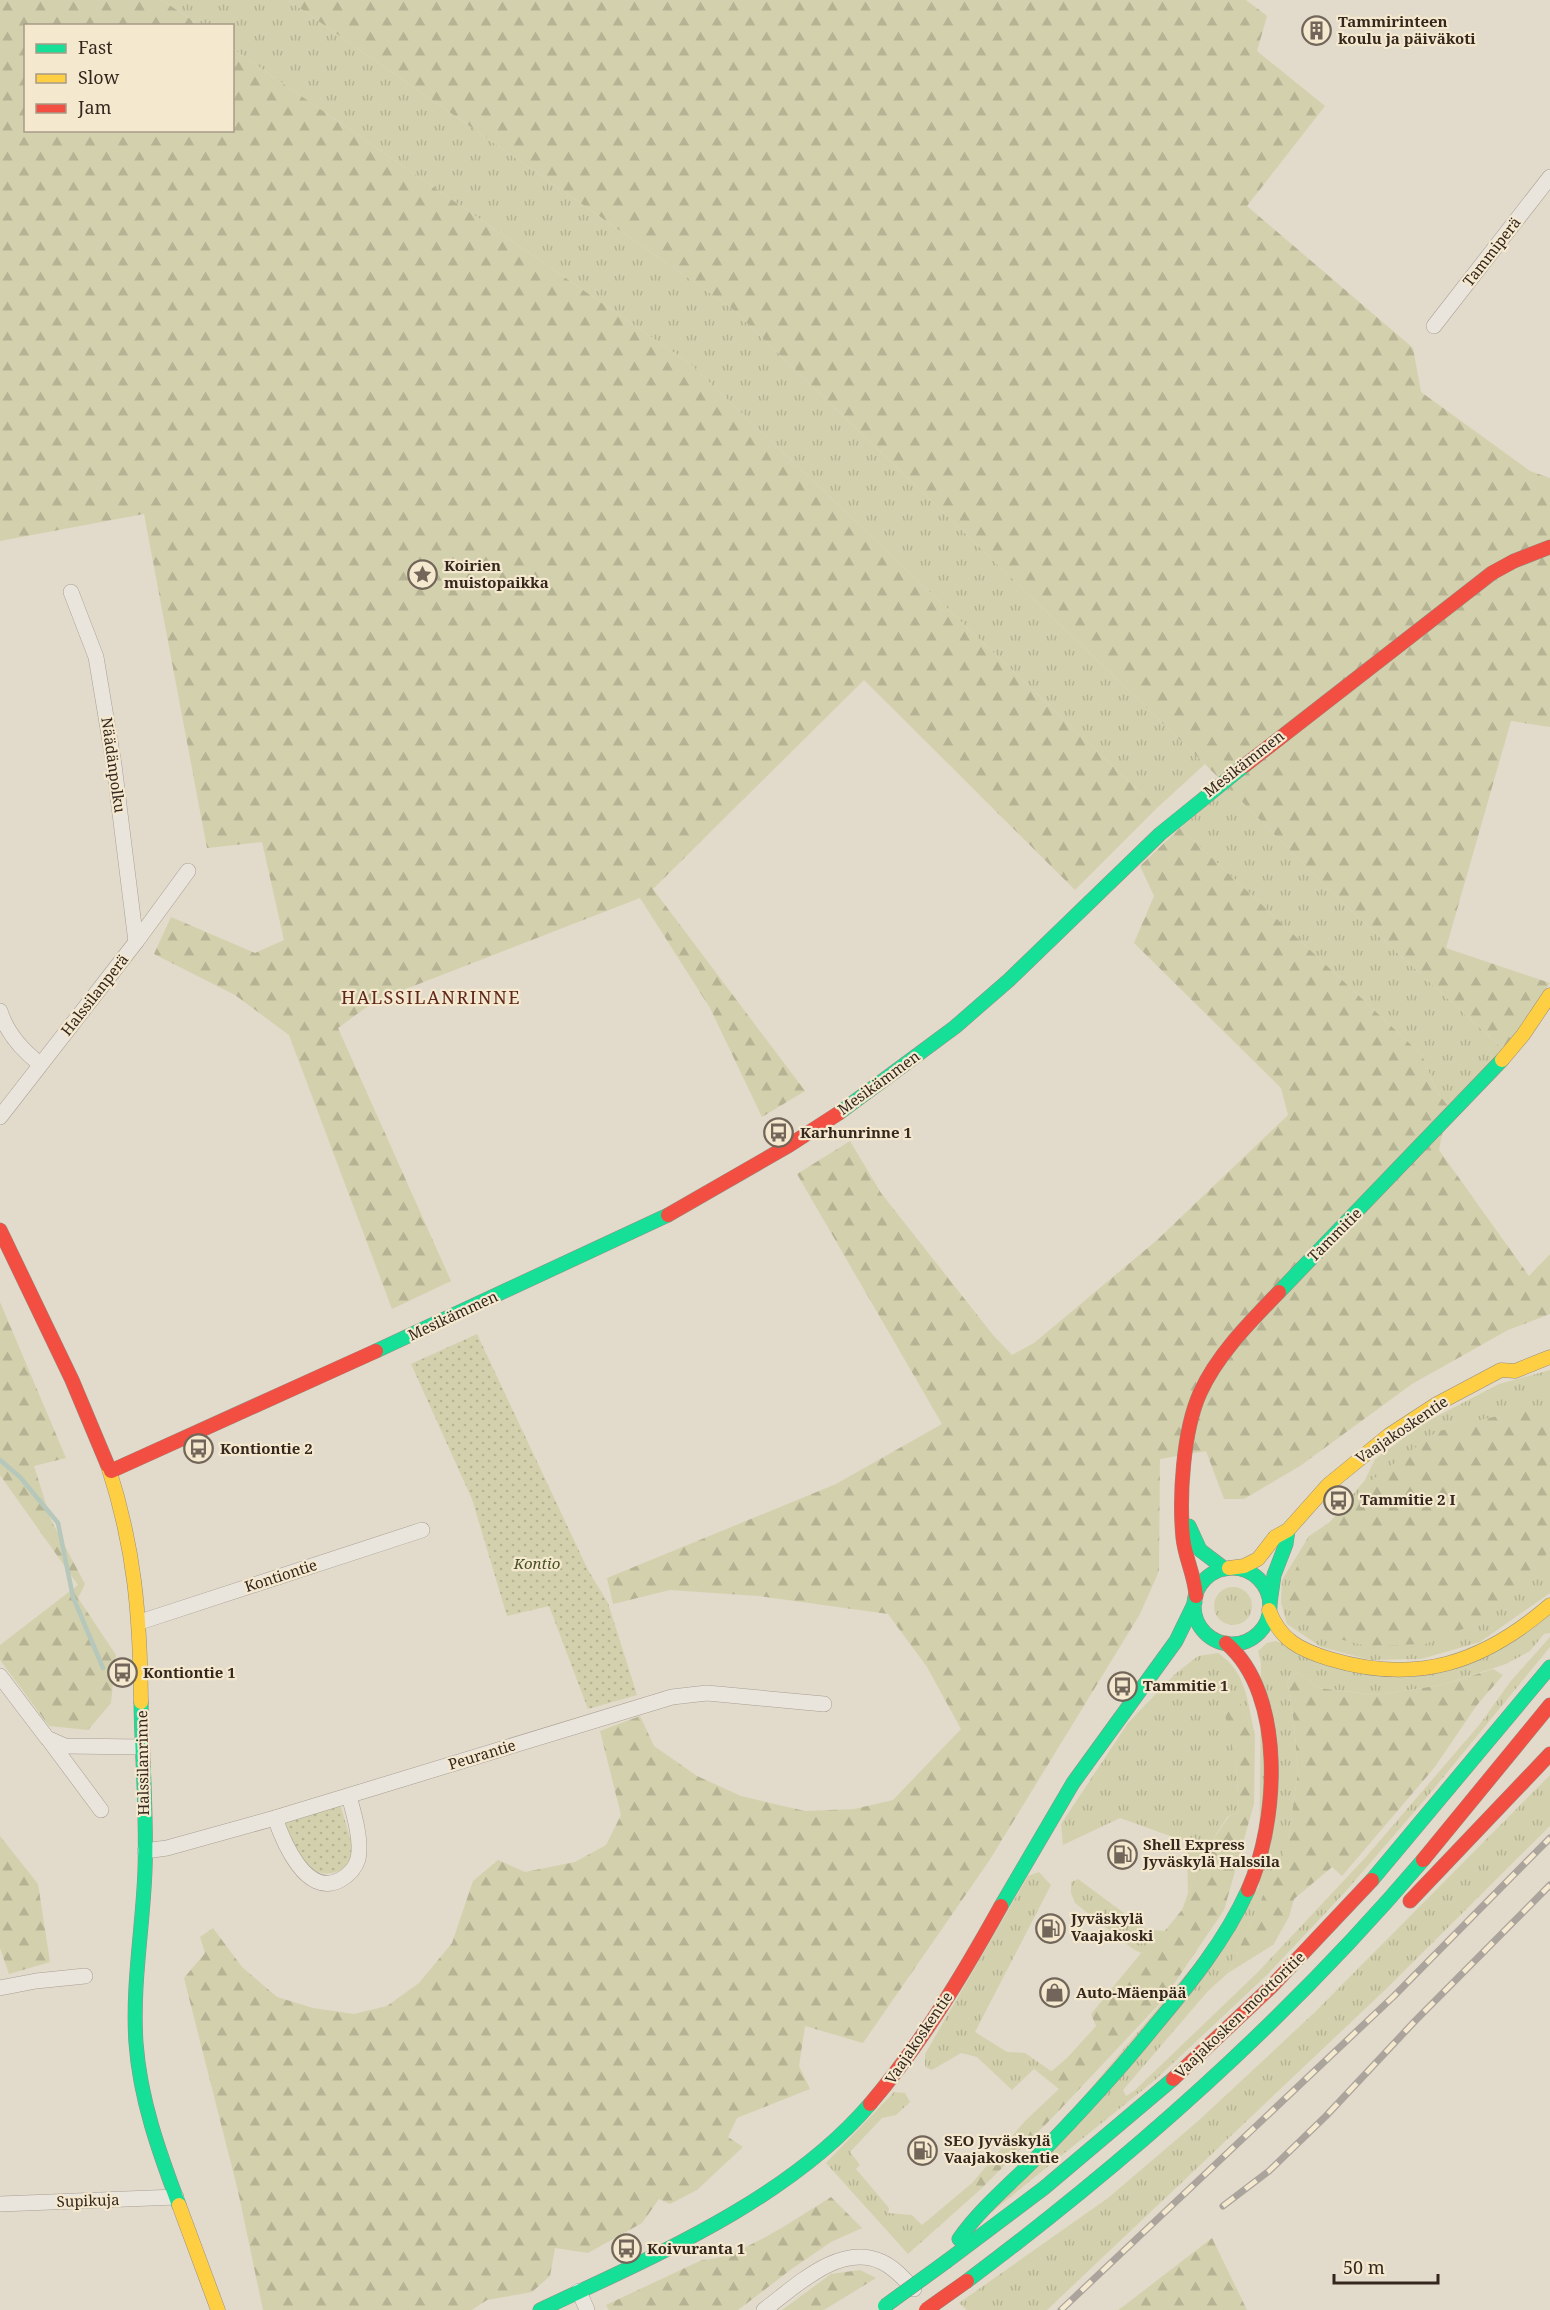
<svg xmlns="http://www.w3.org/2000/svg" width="1550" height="2310" viewBox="0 0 1550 2310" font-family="'Noto Serif',serif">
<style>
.grass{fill:url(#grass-tufts)}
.forest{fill:url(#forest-firs)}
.park{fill:url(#park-dots)}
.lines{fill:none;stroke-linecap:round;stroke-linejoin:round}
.stream{stroke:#b6c7bb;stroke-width:4.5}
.street-casing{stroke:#a79f94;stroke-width:16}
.fast-casing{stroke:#968e84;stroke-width:15}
.slow-casing{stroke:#968e84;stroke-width:15}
.jam-casing{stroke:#968e84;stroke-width:15}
.street{stroke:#eae5dc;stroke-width:15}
.fast{stroke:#16e098;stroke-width:14}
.slow{stroke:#ffcf43;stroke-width:14}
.jam{stroke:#f24e42;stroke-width:14}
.rail-casing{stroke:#aaa49c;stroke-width:7}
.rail{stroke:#f4e8cf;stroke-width:4.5;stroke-dasharray:14;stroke-linecap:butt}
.fast-bridge-casing{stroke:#8c857a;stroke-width:15;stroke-linecap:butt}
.jam-bridge-casing{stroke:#8c857a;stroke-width:15;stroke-linecap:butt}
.fast-bridge{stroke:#16e098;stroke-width:14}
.jam-bridge{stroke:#f24e42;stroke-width:14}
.labels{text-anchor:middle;stroke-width:4.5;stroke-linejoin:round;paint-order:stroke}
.poi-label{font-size:15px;font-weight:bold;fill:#35271d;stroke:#f4e8cf;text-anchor:start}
.street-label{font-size:15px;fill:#35271d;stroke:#f4e8cf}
.park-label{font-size:15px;font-style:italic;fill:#485124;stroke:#f4e8cf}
.quarter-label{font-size:18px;letter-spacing:1.5px;fill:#60281d;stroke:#f4e8cf}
</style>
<defs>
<pattern id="grass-tufts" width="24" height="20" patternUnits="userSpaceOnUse" patternTransform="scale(1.5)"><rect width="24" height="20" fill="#d3d1ad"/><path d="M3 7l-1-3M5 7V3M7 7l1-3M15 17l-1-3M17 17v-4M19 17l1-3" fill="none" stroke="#b6b394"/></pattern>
<pattern id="forest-firs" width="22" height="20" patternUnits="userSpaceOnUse" patternTransform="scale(1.5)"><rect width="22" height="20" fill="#d3d1ad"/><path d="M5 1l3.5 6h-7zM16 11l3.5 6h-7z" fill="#b6b394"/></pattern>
<pattern id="park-dots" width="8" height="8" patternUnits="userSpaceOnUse" patternTransform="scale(1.5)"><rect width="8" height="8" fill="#d3d1ad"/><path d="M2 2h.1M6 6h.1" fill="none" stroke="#b6b394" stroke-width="1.8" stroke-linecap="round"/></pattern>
</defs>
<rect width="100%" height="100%" fill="#e2daca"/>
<!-- grass -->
<g class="grass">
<polygon points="162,0 288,0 730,307 1205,764 1157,808 689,363 233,49 232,26 199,25"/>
<polygon points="1228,787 1334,895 1503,1049 1448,1106 1437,1092 1422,1055 1180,828"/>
<polygon points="1550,1370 1550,1593 1480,1642 1421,1659 1370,1660 1321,1647 1287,1624 1281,1603 1282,1580 1309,1536 1330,1522 1365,1480 1375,1459 1426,1422 1499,1384"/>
<circle cx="1233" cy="1606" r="19"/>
<polygon points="1550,1615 1550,1633 1544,1634 1530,1651 1506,1664 1442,1685 1376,1695 1319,1688 1297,1672 1287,1680 1294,1723 1298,1772 1288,1842 1228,1973 1208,1991 1123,2090 1126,2096 1134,2091 1257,1973 1365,1858 1480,1724 1510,1682 1550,1637 1550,1647 1427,1797 1346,1891 1268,1974 1155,2080 978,2223 1259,1887 1261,1663 1258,1651 1267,1643 1276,1641 1394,1678"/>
<path d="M 1218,1653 C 1247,1672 1247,1702 1255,1735 L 1235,1692 L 1233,1739 L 1236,1762 L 1239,1813 L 1228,1816 L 1201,1858 L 1188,1894 L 1187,1842 L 1120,1818 L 1063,1845 L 1061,1824 L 1128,1723 L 1175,1674 L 1198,1656 Z"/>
<polygon points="1550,1775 1550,1826 1386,1989 1047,2310 967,2310 959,2303 1108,2198 1197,2122 1314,2013"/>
<polygon points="1039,1872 1051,1885 975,2032 1007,2052 1025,2053 1051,2071 1034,2069 1012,2090 977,2057 961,2053 932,2070 925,2067 925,2054 1028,1876"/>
<polygon points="1078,1879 1147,1930 1165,1931 1151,1952 1141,1953 1133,1949 1075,1903 1071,1893 1071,1882"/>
<polygon points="894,2092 905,2093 910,2102 896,2115 882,2118 850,2152 860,2165 856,2169 889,2208 888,2213 912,2215 922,2225 972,2183 981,2189 908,2254 826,2163"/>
</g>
<!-- forest -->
<g class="forest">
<polygon points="0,0 162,0 199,25 26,26 26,130 232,130 233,49 689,363 1157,808 1075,890 864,680 653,889 805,1091 762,1117 710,1008 640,898 375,1001 338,1028 451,1281 392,1309 289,1035 235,995 154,954 171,917 255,953 284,940 262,842 207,848 144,514 0,541"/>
<polygon points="288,0 1246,0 1267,16 1257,51 1325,106 1247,206 1413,348 1421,392 1530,471 1550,478 1550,727 1511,721 1446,948 1550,983 1519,1032 1503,1049 1334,895 1205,764 730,307"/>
<polygon points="1180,828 1422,1055 1437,1092 1448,1106 1439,1150 1529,1276 1550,1254 1550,1314 1508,1330 1412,1384 1300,1466 1244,1499 1224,1499 1206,1451 1160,1459 1159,1571 1140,1614 989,1861 863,2043 805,2026 799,2066 810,2089 737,2118 728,2137 743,2147 697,2190 670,2204 659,2199 642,2223 588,2253 555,2248 550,2276 532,2292 487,2300 472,2310 263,2310 238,2191 184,1978 205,1953 200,1937 213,1928 242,1967 277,1997 313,2008 354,2014 387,2006 419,1983 452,1943 473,1881 498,1860 525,1872 575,1862 606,1845 621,1815 600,1731 640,1716 654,1746 697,1776 741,1796 805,1811 854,1809 893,1800 961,1729 927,1667 888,1614 758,1596 670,1590 613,1604 607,1578 836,1484 942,1424 797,1174 850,1141 881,1193 993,1335 1012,1355 1034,1343 1156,1241 1288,1115 1281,1088 1134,943 1154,896 1140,866"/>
<polygon points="0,1302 66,1458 34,1466 51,1520 85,1584 78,1598 116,1655 111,1703 88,1730 49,1726 0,1660 0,1645 78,1585 0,1475"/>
<polygon points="1535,1408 1550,1408 1550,1549 1542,1561 1486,1620 1425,1644 1367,1646 1327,1636 1292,1614 1286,1592 1299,1562 1330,1522 1372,1480 1436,1432 1484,1419"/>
<polygon points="1493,1669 1503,1675 1477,1705 1434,1768 1342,1876 1332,1867 1294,1899 1289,1917 1273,1945 1228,1973 1288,1841 1298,1772 1294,1723 1287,1680 1297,1672 1319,1688 1376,1695 1442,1685"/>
<polygon points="1235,1691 1255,1735 1254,1804 1224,1910 1163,2000 1054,2116 981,2189 972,2183 1025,2121 1059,2089 1034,2069 1052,2071 1068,2057 1096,2026 1091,2014 1141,1953 1151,1951 1158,1939 1182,1910 1201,1858 1229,1816 1239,1813 1236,1762 1224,1711"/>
<polygon points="0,1836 38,1884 50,1962 9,1974 0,1948"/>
<path d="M 831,2197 L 862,2228 L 831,2242 L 793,2268 L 738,2310 L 609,2310 L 606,2305 L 702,2260 C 737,2260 800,2216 831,2197 Z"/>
<polygon points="1212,2238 1247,2310 1118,2310 1125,2305"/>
<polygon points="860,2270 876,2278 824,2310 782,2310 831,2274"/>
</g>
<!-- park -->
<g class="park">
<polygon points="477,1334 588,1570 608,1603 637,1695 588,1709 549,1606 507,1616 472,1499 411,1364"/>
<path d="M 340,1804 L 353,1848 L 349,1865 C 327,1882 305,1872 292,1848 C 288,1840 287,1829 284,1821 Z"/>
</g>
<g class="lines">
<!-- stream -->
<polyline class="stream" points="0,1460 20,1477 58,1523 73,1597 103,1668"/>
<defs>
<g id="street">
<polyline points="1434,326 1550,177"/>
<polyline points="71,592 96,657 114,765 136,942"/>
<path d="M 0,1011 C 7,1034 22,1050 40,1064"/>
<polyline points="0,1117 136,942 188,871"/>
<polyline points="140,1622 422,1530"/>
<polyline points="0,1676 47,1738 65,1746 142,1747"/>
<polyline points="49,1740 101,1810"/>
<path d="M 275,1818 C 283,1841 306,1898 340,1880 C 349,1875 355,1869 358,1859 C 362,1841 354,1814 349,1796"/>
<polyline points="145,1851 167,1848 275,1818 672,1697 707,1693 824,1704"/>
<polyline points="0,1988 36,1981 85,1976"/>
<polyline points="0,2204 176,2197"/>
<polyline points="579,2291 587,2310"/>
<path d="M 764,2310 C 796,2286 840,2242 882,2262 C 895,2268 905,2280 914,2289"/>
</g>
<g id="fast">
<polyline points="839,1113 955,1027 1009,980 1160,834 1244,766"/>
<polyline points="1279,1292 1502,1060"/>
<polyline points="376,1351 668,1215"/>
<polyline points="1189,1526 1200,1550 1225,1569"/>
<circle cx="1232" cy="1606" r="38"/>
<polyline points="1270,1603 1274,1575 1286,1544 1288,1530"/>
<path d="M 141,1702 C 142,1758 147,1814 145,1870 C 143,1927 132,1985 136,2043 C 140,2099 159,2152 179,2205"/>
<polyline points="1372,1880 1550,1667"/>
<polyline points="1001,1906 1073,1783 1176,1641 1195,1602"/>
<path d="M 959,2239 C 980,2209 1008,2186 1034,2160 C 1075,2118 1116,2074 1153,2028 C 1189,1985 1225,1941 1248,1890"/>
<polyline points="947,2261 1044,2188 1173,2079"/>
<path d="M 967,2281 C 1134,2156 1288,2019 1423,1860"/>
<path d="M 540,2310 C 652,2257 788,2200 870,2104"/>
</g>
<g id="slow">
<polyline points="1502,1060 1523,1035 1550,995"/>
<path d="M 108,1466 C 135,1549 140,1615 141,1702"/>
<polyline points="1229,1568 1244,1566 1258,1559 1275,1537 1288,1530 1328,1485 1389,1435 1435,1405 1501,1370 1515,1371 1550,1357"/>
<path d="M 1269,1610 C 1280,1640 1300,1650 1330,1659 C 1417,1685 1483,1663 1550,1605"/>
<polyline points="179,2205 218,2310"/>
</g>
<g id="jam">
<polyline points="1244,766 1492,573 1514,561 1550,547"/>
<polyline points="668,1215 788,1146 839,1113"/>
<polyline points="0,1230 72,1380 108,1466"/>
<polyline points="111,1471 376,1351"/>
<path d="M 1196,1596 C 1195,1576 1185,1558 1183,1538 C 1179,1497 1183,1431 1200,1393 C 1217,1355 1250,1322 1279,1292"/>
<path d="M 1226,1643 C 1287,1695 1278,1823 1248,1890"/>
<polyline points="1423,1860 1550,1705"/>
<polyline points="1410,1901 1550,1754"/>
<polyline points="1173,2079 1271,1987 1372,1880"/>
<path d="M 870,2104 C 922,2043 962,1976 1001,1906"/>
</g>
</defs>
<!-- street casing -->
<use href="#street" class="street-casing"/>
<!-- fast casing -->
<use href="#fast" class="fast-casing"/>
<!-- slow casing -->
<use href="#slow" class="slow-casing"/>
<!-- jam casing -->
<use href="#jam" class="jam-casing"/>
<!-- street -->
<use href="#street" class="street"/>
<!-- fast -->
<use href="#fast" class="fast"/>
<!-- slow -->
<use href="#slow" class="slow"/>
<!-- jam -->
<use href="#jam" class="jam"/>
<defs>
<g id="rail">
<polyline points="1223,2206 1269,2171 1326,2116 1415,2021 1550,1885"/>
<polyline points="1061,2310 1394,1996 1550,1838"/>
</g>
</defs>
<!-- rail casing -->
<use href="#rail" class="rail-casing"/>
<!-- rail -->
<use href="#rail" class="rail"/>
<defs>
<polyline id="fast-bridge" points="885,2306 947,2261"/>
<polyline id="jam-bridge" points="926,2310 967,2281"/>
</defs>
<!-- fast-bridge casing -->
<use href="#fast-bridge" class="fast-bridge-casing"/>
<!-- jam-bridge casing -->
<use href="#jam-bridge" class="jam-bridge-casing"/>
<!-- fast-bridge -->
<use href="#fast-bridge" class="fast-bridge"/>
<!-- jam-bridge -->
<use href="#jam-bridge" class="jam-bridge"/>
</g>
<!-- icons -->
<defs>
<symbol id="building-ring" viewBox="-11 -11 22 22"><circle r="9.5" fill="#f4e8cf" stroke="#72665a" stroke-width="1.5"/><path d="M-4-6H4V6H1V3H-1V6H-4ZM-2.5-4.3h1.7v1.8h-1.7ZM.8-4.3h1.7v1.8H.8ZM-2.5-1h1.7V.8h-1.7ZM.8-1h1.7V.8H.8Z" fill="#72665a"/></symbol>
<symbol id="sight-ring" viewBox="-11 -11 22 22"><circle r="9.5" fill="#f4e8cf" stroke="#72665a" stroke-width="1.5"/><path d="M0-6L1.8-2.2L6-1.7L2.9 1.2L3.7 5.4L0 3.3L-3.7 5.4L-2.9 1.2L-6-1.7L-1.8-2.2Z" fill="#72665a"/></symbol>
<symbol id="bus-ring" viewBox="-11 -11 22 22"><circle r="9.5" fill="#f4e8cf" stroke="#72665a" stroke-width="1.5"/><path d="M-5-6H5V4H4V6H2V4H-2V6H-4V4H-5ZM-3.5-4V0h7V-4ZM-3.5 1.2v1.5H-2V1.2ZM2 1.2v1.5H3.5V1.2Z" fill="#72665a"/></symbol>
<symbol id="fuel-ring" viewBox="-11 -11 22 22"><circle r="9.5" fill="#f4e8cf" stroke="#72665a" stroke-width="1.5"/><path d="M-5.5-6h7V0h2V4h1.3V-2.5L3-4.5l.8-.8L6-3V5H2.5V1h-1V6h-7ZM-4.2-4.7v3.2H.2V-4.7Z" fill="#72665a"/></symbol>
<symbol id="shop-ring" viewBox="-11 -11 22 22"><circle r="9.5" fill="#f4e8cf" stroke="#72665a" stroke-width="1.5"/><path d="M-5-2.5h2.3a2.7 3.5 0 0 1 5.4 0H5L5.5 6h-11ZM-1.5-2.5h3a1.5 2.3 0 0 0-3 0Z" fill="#72665a"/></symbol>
</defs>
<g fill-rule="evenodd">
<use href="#building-ring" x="1300" y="14" width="33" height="33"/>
<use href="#sight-ring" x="406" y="558" width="33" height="33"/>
<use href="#bus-ring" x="762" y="1116" width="33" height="33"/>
<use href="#bus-ring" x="182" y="1432" width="33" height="33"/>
<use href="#bus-ring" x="1322" y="1484" width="33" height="33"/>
<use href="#bus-ring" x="106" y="1656" width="33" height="33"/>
<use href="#bus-ring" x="1106" y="1670" width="33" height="33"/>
<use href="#fuel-ring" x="1106" y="1838" width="33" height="33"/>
<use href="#fuel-ring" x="1034" y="1912" width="33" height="33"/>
<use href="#shop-ring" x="1038" y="1976" width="33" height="33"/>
<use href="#fuel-ring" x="906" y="2134" width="33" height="33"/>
<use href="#bus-ring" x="610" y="2232" width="33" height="33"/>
</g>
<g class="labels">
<!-- poi labels -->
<g class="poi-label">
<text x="1338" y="27">Tammirinteen<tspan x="1338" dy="17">koulu ja päiväkoti</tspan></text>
<text x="444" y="571">Koirien<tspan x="444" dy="17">muistopaikka</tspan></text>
<text x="800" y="1138">Karhunrinne 1</text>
<text x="220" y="1454">Kontiontie 2</text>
<text x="1360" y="1505">Tammitie 2 I</text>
<text x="143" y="1678">Kontiontie 1</text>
<text x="1143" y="1691">Tammitie 1</text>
<text x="1143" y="1850">Shell Express<tspan x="1143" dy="17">Jyväskylä Halssila</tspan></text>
<text x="1071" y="1924">Jyväskylä<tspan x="1071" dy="17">Vaajakoski</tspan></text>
<text x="1076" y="1998">Auto-Mäenpää</text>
<text x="944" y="2146">SEO Jyväskylä<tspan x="944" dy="17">Vaajakoskentie</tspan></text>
<text x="647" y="2254">Koivuranta 1</text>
</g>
<!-- street labels -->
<g class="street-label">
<text transform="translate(1492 252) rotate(-52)" y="5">Tammiperä</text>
<text transform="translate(1244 764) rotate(-38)" y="5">Mesikämmen</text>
<text transform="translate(113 765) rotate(82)" y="5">Näädänpolku</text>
<text transform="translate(95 995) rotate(-52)" y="5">Halssilanperä</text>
<text transform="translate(879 1083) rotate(-36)" y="5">Mesikämmen</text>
<text transform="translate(1335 1235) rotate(-45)" y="5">Tammitie</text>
<text transform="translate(453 1316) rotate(-25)" y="5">Mesikämmen</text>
<text transform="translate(1402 1430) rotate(-34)" y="5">Vaajakoskentie</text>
<text transform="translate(281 1576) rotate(-18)" y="5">Kontiontie</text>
<text transform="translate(482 1755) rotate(-17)" y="5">Peurantie</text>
<text transform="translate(143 1763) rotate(-91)" y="5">Halssilanrinne</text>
<text transform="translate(1240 2015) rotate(-44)" y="5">Vaajakosken moottoritie</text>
<text transform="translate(919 2038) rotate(-56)" y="5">Vaajakoskentie</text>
<text transform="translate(88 2201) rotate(-2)" y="5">Supikuja</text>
</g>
<!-- park labels -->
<g class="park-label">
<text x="537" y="1569">Kontio</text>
</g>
<!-- quarter labels -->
<g class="quarter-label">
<text x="431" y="1004">HALSSILANRINNE</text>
</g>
</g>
<!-- legend -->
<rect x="24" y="24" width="210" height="108" fill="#f4e8cf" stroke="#a89b88" stroke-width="1.5"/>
<rect x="36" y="44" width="30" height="9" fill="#16e098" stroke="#a89b88" stroke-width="1.5"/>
<text x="78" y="54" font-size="18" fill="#35271d">Fast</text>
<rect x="36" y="74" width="30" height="9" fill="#ffcf43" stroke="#a89b88" stroke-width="1.5"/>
<text x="78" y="84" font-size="18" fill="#35271d">Slow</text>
<rect x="36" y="104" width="30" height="9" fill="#f24e42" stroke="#a89b88" stroke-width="1.5"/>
<text x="78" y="114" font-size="18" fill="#35271d">Jam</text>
<!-- scale -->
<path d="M1334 2274v9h104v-9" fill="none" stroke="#35271d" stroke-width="3"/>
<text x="1343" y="2274" font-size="18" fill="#35271d" stroke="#f4e8cf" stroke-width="4.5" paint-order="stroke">50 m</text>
</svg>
